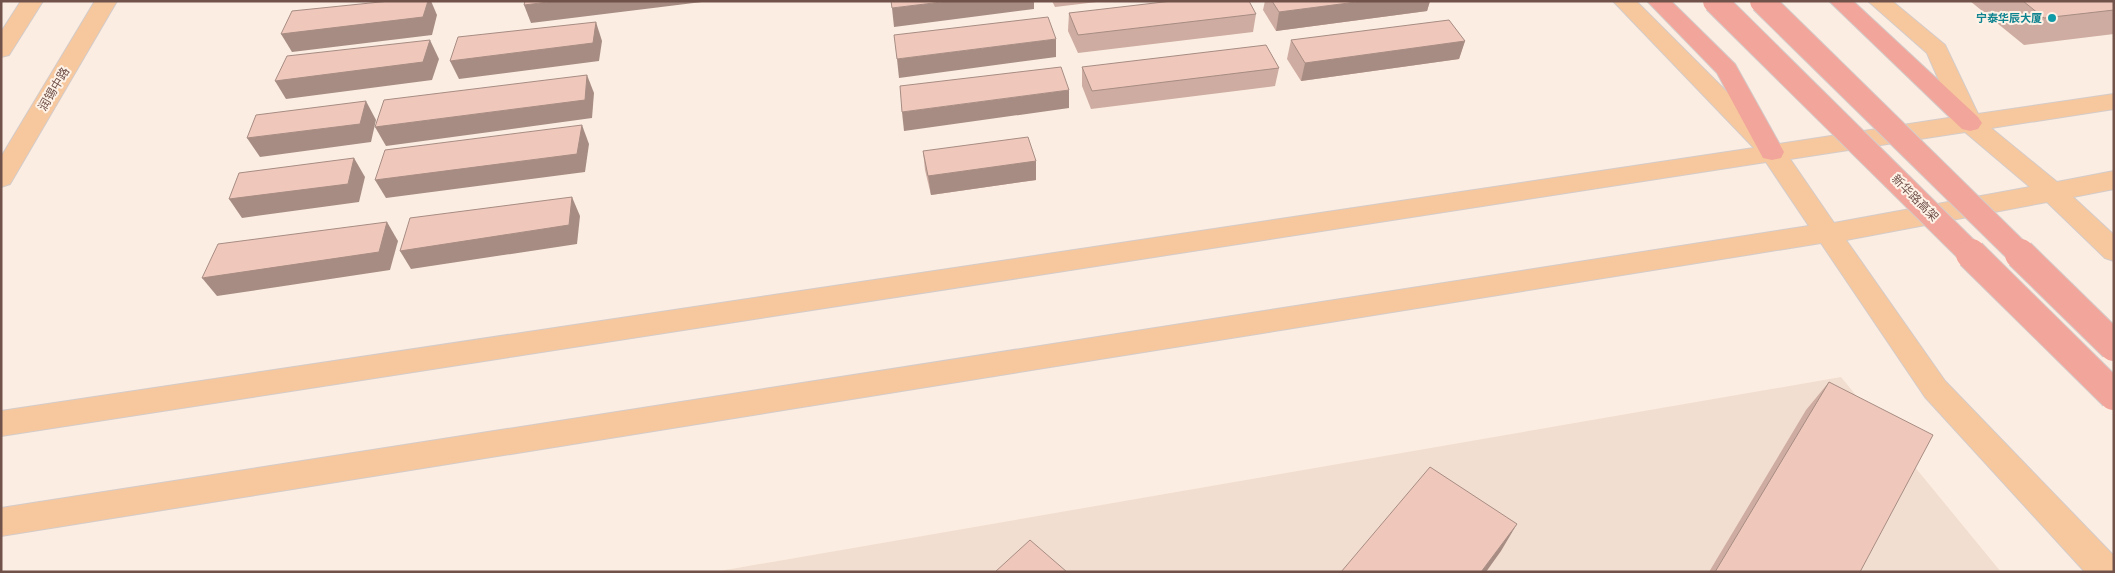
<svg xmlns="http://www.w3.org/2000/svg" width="2115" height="573" viewBox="0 0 2115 573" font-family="Roboto,'Noto Sans SC',sans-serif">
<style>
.residential{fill:#f2ded0}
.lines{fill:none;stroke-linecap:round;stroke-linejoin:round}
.major-casing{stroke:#d4cbc9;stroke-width:2}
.highway-casing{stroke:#d4cbc9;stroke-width:2}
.major{fill:#f7c89d;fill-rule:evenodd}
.highway{fill:#f2a59b;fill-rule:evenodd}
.highway-bridge-far1-casing{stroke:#d4cbc9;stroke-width:26;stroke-linecap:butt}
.highway-bridge-casing{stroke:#d4cbc9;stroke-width:32;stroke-linecap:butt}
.highway-bridge-far1{stroke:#f2a59b;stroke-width:24}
.highway-bridge{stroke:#f2a59b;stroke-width:30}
.wall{fill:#ceaca1}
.shaded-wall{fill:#a78c83}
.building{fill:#efc8bb;stroke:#a78c83}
.culture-dot{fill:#0f9aa8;stroke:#fef2e7;stroke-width:2}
.labels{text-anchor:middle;stroke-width:4;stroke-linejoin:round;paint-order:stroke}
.far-culture-label{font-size:11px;font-weight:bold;fill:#0d838f;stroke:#fef2e7;text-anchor:end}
.street-label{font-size:12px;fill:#71524a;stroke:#fef2e7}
</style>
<rect width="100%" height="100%" fill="#fbede2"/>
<!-- residential -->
<polygon class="residential" points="1841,377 2001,572 714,572"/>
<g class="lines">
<defs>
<g id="major">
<polygon points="21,1 43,1 9,55 1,57 1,32"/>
<polygon points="95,1 117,1 10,184 1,187 1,157"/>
<path d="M 1613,1 L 1636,1 L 1779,144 L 1955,117 L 1927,53 L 1868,1 L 1892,1 L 1945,45 L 1978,114 L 2114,94 L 2114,109 L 1991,128 L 2057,182 L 2114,171 L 2114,189 L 2073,197 L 2114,235 L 2114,261 L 2105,258 L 2047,202 L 1846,240 L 1945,381 L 2114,556 L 2114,572 L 2085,572 L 1925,397 L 1821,243 L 1,536 L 1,508 L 1809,226 L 1766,162 L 1,436 L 1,411 L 1754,148 ZM 1965,132 L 2030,187 L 1834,223 L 1790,159 Z"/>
</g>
<g id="highway">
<polygon points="1647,1 1671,1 1735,64 1784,152 1781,158 1772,160 1763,158 1717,73"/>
<polygon points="1829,1 1853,1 1978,117 1982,123 1978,129 1970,131 1962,129"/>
</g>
</defs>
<!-- major casing -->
<use href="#major" class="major-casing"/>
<!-- highway casing -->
<use href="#highway" class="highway-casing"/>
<!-- major -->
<use href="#major" class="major"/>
<!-- highway -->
<use href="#highway" class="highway"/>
<defs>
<g id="highway-bridge-far1">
<polyline points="1715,1 1972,255"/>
<polyline points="1762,1 2021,255"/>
</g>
<g id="highway-bridge">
<polyline points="1971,254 2114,395"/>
<polyline points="2020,254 2114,346"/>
</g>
</defs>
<!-- highway-bridge-far1 casing -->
<use href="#highway-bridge-far1" class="highway-bridge-far1-casing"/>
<!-- highway-bridge casing -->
<use href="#highway-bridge" class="highway-bridge-casing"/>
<!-- highway-bridge-far1 -->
<use href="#highway-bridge-far1" class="highway-bridge-far1"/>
<!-- highway-bridge -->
<use href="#highway-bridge" class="highway-bridge"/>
</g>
<!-- wall -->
<g class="wall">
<polygon points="1052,1 1105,1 1055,7"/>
<polygon points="1265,1 1430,1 1427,11 1276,31 1263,10"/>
<polygon points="1970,1 2114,1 2114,34 2024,45"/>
<polygon points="1069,13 1256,14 1253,32 1078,53 1068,31"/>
<polygon points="1291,40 1465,41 1459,59 1301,81 1287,59"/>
<polygon points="1082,67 1279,68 1275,86 1091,109 1082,86"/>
<polygon points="923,151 1036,161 1036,180 931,195 925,170"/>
<polygon points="1829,382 1860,572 1709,572 1806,410"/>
</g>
<!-- shaded-wall -->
<g class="shaded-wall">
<polygon points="428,1 431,1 437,15 432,35 292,52 281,34"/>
<polygon points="556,1 710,1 531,23 524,5"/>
<polygon points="950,1 1034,1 1034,9 894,27 892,8"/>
<polygon points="1364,1 1430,1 1427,11 1276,31 1279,12"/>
<polygon points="596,22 602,41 599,61 459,79 450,61"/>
<polygon points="1056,39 1056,57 899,78 897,59"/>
<polygon points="430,40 439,59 432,80 286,99 275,81"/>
<polygon points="1465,41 1459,59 1301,81 1305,63"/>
<polygon points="587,75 594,93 592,118 386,146 375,127"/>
<polygon points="1069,90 1069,108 904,131 902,112"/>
<polygon points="366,101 376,120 371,142 260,157 247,138"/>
<polygon points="582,125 589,144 585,172 386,198 375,180"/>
<polygon points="354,158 365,177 359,202 242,218 229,199"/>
<polygon points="1036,161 1036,180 931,195 928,176"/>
<polygon points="572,197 580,216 577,244 411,269 400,251"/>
<polygon points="387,222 398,241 390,270 217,296 202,278"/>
<polygon points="1517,524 1501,551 1486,572 1481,572"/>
</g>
<!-- building -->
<g class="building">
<polygon points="390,1 428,1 423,17 281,34 292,11"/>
<polygon points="525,1 556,1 524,5"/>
<polygon points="891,1 950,1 892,8"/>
<polygon points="1172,1 1249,1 1256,14 1078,35 1069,13"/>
<polygon points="1272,1 1364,1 1279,12"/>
<polygon points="2023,1 2114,1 2114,10 2044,18"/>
<polygon points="1048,17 1056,39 897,59 894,35"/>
<polygon points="1449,20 1465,41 1305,63 1291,40"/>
<polygon points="596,22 593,43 450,61 458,37"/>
<polygon points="430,40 423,62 275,81 287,56"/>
<polygon points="1266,45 1279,68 1092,91 1082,67"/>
<polygon points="1061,67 1069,90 902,112 900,86"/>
<polygon points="587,75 585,100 375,127 384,100"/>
<polygon points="366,101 360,124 247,138 256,115"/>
<polygon points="582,125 577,154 375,180 385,150"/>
<polygon points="1028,137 1036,161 928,176 923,151"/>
<polygon points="354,158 348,184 229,199 239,173"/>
<polygon points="572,197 569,225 400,251 410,218"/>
<polygon points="387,222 379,252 202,278 218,244"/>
<polygon points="1829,382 1933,435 1860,572 1715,572"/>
<polygon points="1430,467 1517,524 1481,572 1341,572"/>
<polygon points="1030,540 1067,572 995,572"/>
</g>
<!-- markers -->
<circle class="culture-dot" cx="2052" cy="18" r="5"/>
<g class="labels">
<!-- far-culture labels -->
<g class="far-culture-label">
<text x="2042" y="22">宁泰华辰大厦</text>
</g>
<!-- street labels -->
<g class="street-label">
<text transform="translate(54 89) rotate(-59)" y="4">润锡中路</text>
<text transform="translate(1915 198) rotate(45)" y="4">新华路高架</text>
</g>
</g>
<!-- border -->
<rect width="2115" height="573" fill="none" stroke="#71524a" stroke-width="5"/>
</svg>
